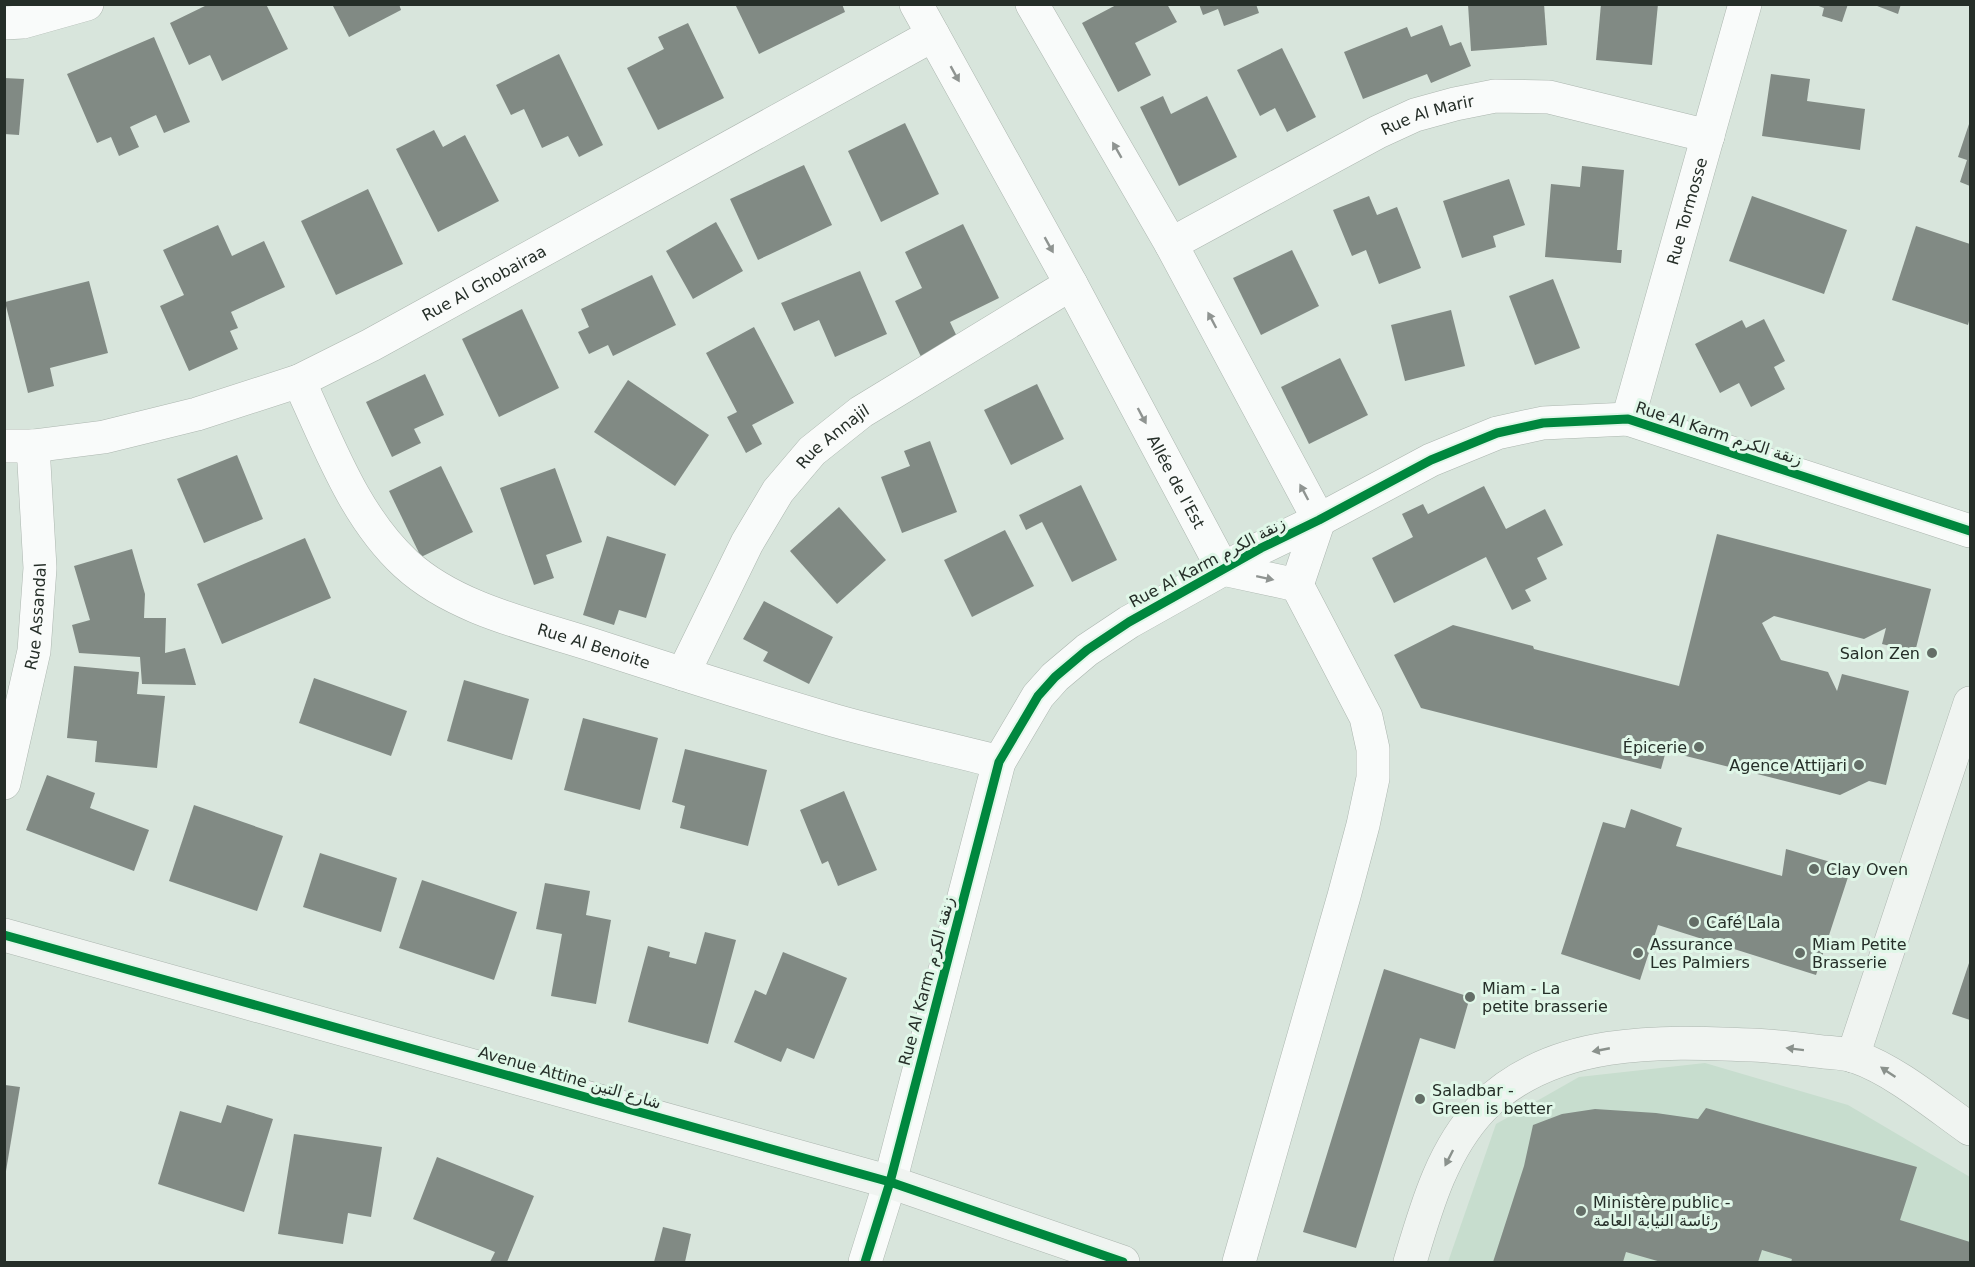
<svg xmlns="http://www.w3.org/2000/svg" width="1975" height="1267" viewBox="0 0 1975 1267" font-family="'DejaVu Sans','Noto Naskh Arabic',sans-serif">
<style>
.built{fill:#c7ddce}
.building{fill:#818a84}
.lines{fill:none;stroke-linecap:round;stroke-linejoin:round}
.street-casing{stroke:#acb6af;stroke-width:34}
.secondary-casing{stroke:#acb6af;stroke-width:34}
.street{stroke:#f9fbfa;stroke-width:33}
.secondary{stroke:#f0f4f1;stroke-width:33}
.cycleway-casing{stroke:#e0f7e8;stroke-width:13}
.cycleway{stroke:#00873e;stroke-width:9}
.oneway{fill:#8f9491}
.oneway2{fill:#8a918c}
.poi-dot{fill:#646e67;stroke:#e0f7e8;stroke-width:2}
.labels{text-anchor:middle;stroke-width:6;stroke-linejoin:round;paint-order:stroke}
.street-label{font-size:16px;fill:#252e28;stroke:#e0f7e8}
.poi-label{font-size:16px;fill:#252e28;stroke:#e0f7e8;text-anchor:start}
</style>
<rect width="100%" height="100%" fill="#d8e5dc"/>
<!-- built -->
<polygon class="built" points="1705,1063 1848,1105 1970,1177 1970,1262 1448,1262 1496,1124 1579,1077"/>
<!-- building -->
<g class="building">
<polygon points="209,4 266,4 288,49 222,81 210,55 189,65 170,23"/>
<polygon points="332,4 399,4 401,10 349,37"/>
<polygon points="735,4 842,4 845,12 759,54"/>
<polygon points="1118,4 1167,4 1177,22 1135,43 1151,75 1118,92 1082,23"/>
<polygon points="1199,4 1256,4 1259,13 1224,26 1218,9 1203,15"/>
<polygon points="1468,4 1544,4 1547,45 1471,51"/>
<polygon points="1601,4 1658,4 1652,65 1596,60"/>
<polygon points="1848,4 1842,22 1822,16 1824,8 1816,5"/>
<polygon points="1872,4 1901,4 1898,14"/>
<polygon points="688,23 724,98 658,130 627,68 664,49 658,37"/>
<polygon points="1442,25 1450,46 1461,42 1471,66 1431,83 1427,74 1363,99 1344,52 1407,27 1411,37"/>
<polygon points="154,37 190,122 164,133 156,115 130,127 139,147 119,156 111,137 97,143 67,74"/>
<polygon points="1282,48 1316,117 1287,132 1275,108 1260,116 1237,70"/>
<polygon points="559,54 603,145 579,157 568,136 542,148 524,109 511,115 496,85"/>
<polygon points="1771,74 1810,79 1807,101 1865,109 1860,150 1762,136"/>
<polygon points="4,78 24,79 19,135 4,134"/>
<polygon points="1163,96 1171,114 1207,96 1237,157 1179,186 1140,107"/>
<polygon points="1970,121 1970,186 1960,182 1967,160 1958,157"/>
<polygon points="905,123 939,194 881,222 848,151"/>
<polygon points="434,130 443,147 465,135 499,201 438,232 396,149"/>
<polygon points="804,165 832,225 758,260 730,199"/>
<polygon points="1582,166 1624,170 1617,250 1622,250 1621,263 1545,257 1551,184 1580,187"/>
<polygon points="1509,179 1525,225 1493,236 1496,247 1462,258 1443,201"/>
<polygon points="368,189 403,264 336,295 301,221"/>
<polygon points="1369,196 1377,215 1397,207 1421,268 1379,284 1366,250 1352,256 1333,210"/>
<polygon points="1752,196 1847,230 1824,294 1729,261"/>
<polygon points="716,222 743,271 693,299 666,251"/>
<polygon points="963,224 999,298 950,322 960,343 923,361 895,301 922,288 905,252"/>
<polygon points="218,225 232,256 264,241 285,287 231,312 238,328 230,331 238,349 189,371 160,306 184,295 163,250"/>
<polygon points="1916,226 1970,244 1970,317 1968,325 1892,300"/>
<polygon points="1292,250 1319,306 1261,335 1233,278"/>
<polygon points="860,271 887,334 835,357 819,320 794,331 781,303"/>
<polygon points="652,275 676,325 613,356 608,345 589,354 578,332 589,327 581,309"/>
<polygon points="1553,279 1580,348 1535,365 1509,296"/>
<polygon points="89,281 108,353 50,368 54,386 28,393 5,302"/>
<polygon points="522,309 559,388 499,417 462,339"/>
<polygon points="1451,310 1465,366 1405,381 1391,325"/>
<polygon points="1764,319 1785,361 1774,367 1785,389 1751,407 1739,383 1720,393 1695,344 1742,320 1746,328"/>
<polygon points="754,327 794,403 752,425 762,444 746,453 727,417 737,412 706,353"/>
<polygon points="1340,358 1368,415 1309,444 1281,387"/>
<polygon points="425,374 444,415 414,429 421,443 392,457 366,402"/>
<polygon points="628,380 709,435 675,486 594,432"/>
<polygon points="1037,384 1064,439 1011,465 984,410"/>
<polygon points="930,441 957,512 902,533 881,477 910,466 904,451"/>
<polygon points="237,455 263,519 204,543 177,479"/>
<polygon points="441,466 473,532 421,557 389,491"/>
<polygon points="555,468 582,542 546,555 554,578 534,585 500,488"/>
<polygon points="1081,485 1117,560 1072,582 1042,522 1026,530 1019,515"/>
<polygon points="1484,486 1506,529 1545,509 1563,545 1537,558 1547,579 1525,590 1531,601 1512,610 1486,557 1394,603 1372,558 1413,537 1402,514 1423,504 1428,514"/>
<polygon points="839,507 886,560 837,604 790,551"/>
<polygon points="1005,530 1034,586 972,617 944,560"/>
<polygon points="1717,534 1931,589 1915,652 1882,644 1886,628 1864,639 1774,616 1762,623 1781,660 1828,672 1837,691 1842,674 1909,691 1886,785 1869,781 1840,795 1666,751 1661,769 1421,708 1394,655 1453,625 1533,646 1534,649 1679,686"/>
<polygon points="607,536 666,554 646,618 619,610 614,625 583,615"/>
<polygon points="305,538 331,598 222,644 197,584"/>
<polygon points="132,549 145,594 144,618 166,618 165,653 185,648 196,685 142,684 140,657 79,653 72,625 90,620 74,566"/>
<polygon points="764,601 833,637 809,684 763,661 768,652 743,639"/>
<polygon points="74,666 139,672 137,694 165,696 157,768 95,762 97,741 67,738"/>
<polygon points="314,678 407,711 391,756 299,723"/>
<polygon points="464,680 529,699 512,760 447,741"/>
<polygon points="583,718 658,738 640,810 564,790"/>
<polygon points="685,749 767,770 748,846 680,828 685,806 672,802"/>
<polygon points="47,775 95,793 90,808 149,830 134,871 26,830"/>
<polygon points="844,791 877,870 838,886 828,861 822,864 800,810"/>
<polygon points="194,805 283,836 257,911 169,881"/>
<polygon points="1631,809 1682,828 1676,846 1782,876 1786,849 1851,868 1816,975 1658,925 1640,980 1561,954 1603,822 1625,828"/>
<polygon points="320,853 397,878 381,932 303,907"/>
<polygon points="422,880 517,912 494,980 399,948"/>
<polygon points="545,883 590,891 586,915 611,920 596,1004 551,996 562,934 536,929"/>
<polygon points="705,932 736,940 708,1044 628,1022 648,946 670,952 669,957 696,964"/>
<polygon points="783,952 847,978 814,1059 787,1048 781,1062 734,1042 755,990 766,995"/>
<polygon points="1970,960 1970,1020 1952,1014"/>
<polygon points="1384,969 1470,997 1455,1049 1420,1038 1356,1248 1303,1232"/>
<polygon points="5,1085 20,1087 6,1171 5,1171"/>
<polygon points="227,1105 273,1119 244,1212 158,1184 180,1111 221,1123"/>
<polygon points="1706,1108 1917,1167 1900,1220 1970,1242 1970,1262 1791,1262 1792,1259 1762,1250 1758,1262 1661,1262 1626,1252 1623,1262 1493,1262 1524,1166 1533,1125 1562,1114 1595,1109 1656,1113 1698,1119"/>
<polygon points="294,1134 382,1147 371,1217 348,1213 343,1244 278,1234"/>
<polygon points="437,1157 534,1196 507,1262 490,1262 495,1252 413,1219"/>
<polygon points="663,1227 691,1234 685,1262 654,1262"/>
</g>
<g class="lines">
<defs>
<g id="street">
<path id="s1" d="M 916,4 L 1071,284 L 1223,569 L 1297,585"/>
<polyline points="1032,4 1171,244 1319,520 1297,585"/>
<polyline points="4,23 23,22 87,4"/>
<path id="s2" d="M 1171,244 L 1378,132 L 1415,115 L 1455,104 L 1495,96 L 1549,97 L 1708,136"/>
<path id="s3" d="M 299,381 C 329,445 354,516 406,564 C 455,609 531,625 593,645 C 673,671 754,697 836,721 C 889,736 945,748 999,762"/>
<path id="s4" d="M 1628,419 L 1745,4"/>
<path id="s5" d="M 4,446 L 33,446 L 104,437 L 197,414 L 299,381 L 371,345 L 933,35"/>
<path id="s6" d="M 683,674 L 747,543 L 778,491 L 812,451 L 861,412 L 1071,284"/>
<path id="s7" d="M 4,783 L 34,651 L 40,568 L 33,446"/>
<polyline points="865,1262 890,1182 999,762 1038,696 1055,677 1087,650 1129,622 1261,548 1319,520 1431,460 1497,433 1543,423 1628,419 1970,531"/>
<polyline points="1239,1262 1344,896 1363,825 1373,778 1373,749 1366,717 1297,585"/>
</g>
<g id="secondary">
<polyline points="4,935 890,1182 1123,1262"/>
<polyline points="1853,1056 1970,703"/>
<path d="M 1410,1262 C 1426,1208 1442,1150 1482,1108 C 1552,1037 1660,1041 1752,1045 C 1776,1046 1800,1049 1824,1052 C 1834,1053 1846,1053 1856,1057 C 1894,1070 1936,1105 1970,1129"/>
</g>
</defs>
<!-- street casing -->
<use href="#street" class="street-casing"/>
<!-- secondary casing -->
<use href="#secondary" class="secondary-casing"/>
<!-- street -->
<use href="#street" class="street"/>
<!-- secondary -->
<use href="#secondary" class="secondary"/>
<defs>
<g id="cycleway">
<polyline points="4,935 890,1182 1123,1262"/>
<polyline points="865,1262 890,1182 999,762 1038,696 1055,677 1087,650 1129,622 1261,548 1319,520 1431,460 1497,433 1543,423 1628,419 1970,531"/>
</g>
</defs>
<!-- cycleway casing -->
<use href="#cycleway" class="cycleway-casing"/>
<!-- cycleway -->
<use href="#cycleway" class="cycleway"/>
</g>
<!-- one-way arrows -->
<defs><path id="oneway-solid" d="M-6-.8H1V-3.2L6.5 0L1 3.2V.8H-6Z" transform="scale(1.5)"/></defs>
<g class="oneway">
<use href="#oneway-solid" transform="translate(955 74) rotate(61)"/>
<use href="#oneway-solid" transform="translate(1117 150) rotate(-120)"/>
<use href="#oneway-solid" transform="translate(1049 245) rotate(61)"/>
<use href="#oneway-solid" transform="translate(1212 320) rotate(-118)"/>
<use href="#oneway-solid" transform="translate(1142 416) rotate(62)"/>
<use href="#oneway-solid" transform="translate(1304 492) rotate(-118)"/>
<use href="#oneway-solid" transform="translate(1265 578) rotate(12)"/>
</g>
<g class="oneway2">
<use href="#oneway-solid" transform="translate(1795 1049) rotate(-173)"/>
<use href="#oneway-solid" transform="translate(1601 1050) rotate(169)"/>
<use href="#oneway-solid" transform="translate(1888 1072) rotate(-146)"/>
<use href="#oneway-solid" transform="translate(1449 1158) rotate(117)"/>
</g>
<!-- markers -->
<g class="poi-dot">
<circle cx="1932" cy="653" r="6"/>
<circle cx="1699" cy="747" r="6"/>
<circle cx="1859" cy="765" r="6"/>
<circle cx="1814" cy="869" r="6"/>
<circle cx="1694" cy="922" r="6"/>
<circle cx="1638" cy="953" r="6"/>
<circle cx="1800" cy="953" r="6"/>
<circle cx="1470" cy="997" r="6"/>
<circle cx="1420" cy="1099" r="6"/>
<circle cx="1581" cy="1211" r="6"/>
</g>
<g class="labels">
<!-- street labels -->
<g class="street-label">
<text dy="6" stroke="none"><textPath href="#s2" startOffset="288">Rue Al Marir</textPath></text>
<text dy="6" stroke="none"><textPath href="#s4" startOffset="216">Rue Tormosse</textPath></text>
<text dy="6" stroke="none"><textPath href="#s5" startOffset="513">Rue Al Ghobairaa</textPath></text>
<text transform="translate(1719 433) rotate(18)" y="6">Rue Al Karm زنقة الكرم</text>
<text dy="6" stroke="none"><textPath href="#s6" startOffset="284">Rue Annajil</textPath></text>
<text dy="6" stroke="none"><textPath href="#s1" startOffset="544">Allée de l'Est</textPath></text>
<text transform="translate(1207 562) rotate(-28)" y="6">Rue Al Karm زنقة الكرم</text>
<text dy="6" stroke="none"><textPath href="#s7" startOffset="170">Rue Assandal</textPath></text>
<text dy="6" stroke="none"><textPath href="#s3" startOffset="420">Rue Al Benoite</textPath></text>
<text transform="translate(926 981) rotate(-75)" y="6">Rue Al Karm زنقة الكرم</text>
<text transform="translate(570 1077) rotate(16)" y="6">Avenue Attine شارع التين</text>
</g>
<!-- poi labels -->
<g class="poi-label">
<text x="1920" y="659" text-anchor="end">Salon Zen</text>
<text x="1687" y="753" text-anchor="end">Épicerie</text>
<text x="1847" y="771" text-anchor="end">Agence Attijari</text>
<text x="1826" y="875">Clay Oven</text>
<text x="1706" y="928">Café Lala</text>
<text x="1650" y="950">Assurance<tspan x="1650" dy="18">Les Palmiers</tspan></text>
<text x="1812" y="950">Miam Petite<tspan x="1812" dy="18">Brasserie</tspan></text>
<text x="1482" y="994">Miam - La<tspan x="1482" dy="18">petite brasserie</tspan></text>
<text x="1432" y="1096">Saladbar -<tspan x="1432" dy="18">Green is better</tspan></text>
<text x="1593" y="1208">Ministère public -<tspan x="1593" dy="18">رئاسة النيابة العامة</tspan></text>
</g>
</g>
<!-- border -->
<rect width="1975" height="1267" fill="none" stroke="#252e28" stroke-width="12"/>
</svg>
